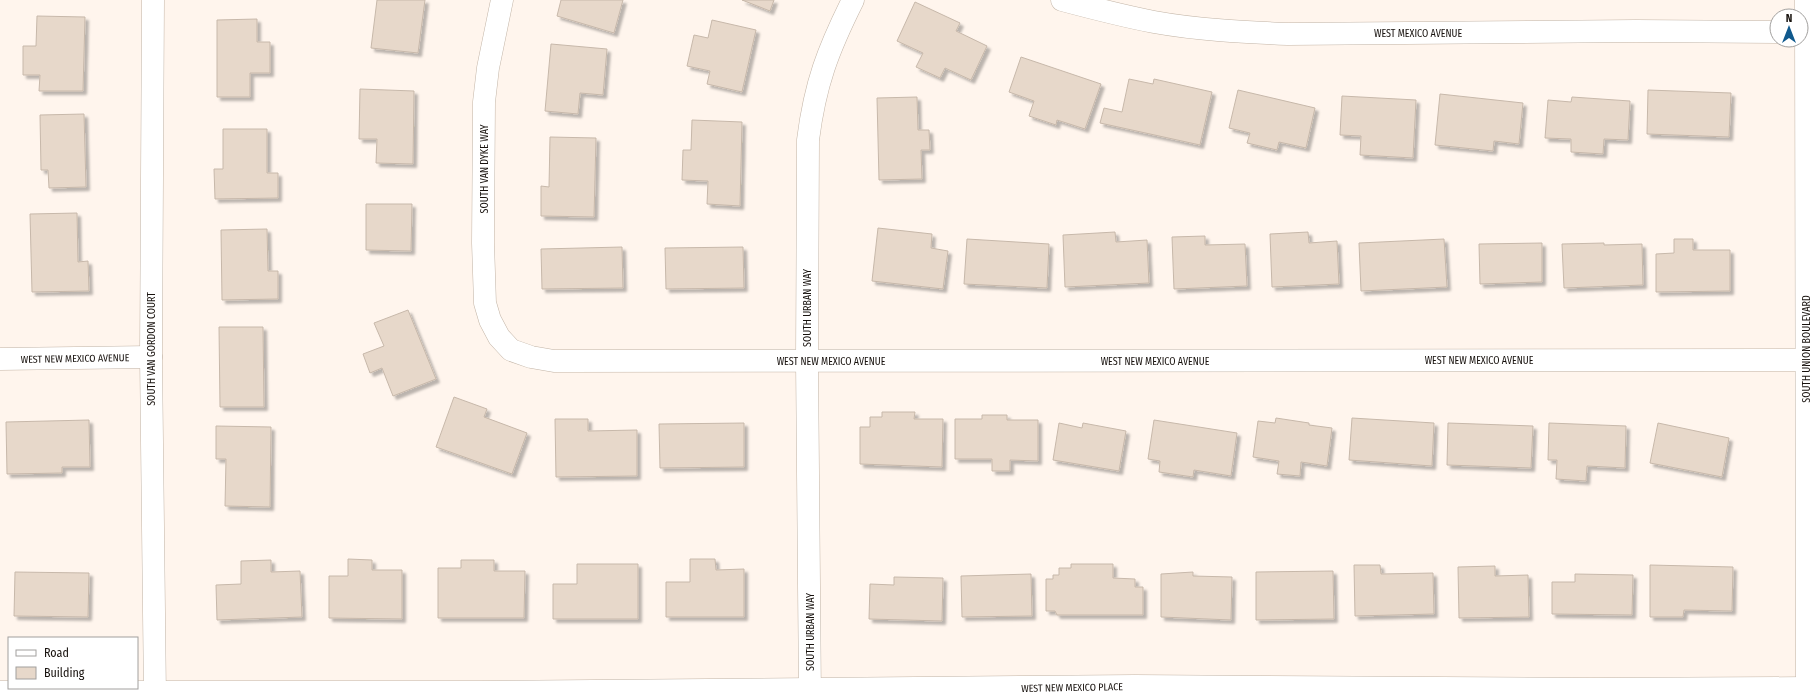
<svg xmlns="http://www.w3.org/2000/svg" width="1817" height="697" viewBox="0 0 1817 697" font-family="'Fira Sans Condensed',sans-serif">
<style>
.building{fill:#e7d8ca;stroke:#c7b8aa;filter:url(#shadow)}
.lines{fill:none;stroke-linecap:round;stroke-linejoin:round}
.minor-casing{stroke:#c2b4a6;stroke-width:23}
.major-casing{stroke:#c2b4a6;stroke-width:23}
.minor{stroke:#fff;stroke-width:22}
.major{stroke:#fff;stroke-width:22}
.labels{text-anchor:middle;stroke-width:3;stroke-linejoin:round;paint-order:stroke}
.street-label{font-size:10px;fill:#17110d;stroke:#fff}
</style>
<defs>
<filter id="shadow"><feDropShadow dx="3.5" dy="3.5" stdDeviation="1" flood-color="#0004"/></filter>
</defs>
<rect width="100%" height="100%" fill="#fff5ed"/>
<!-- building -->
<g class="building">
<polygon points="377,0 425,0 418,53 371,48"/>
<polygon points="561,0 623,0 614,33 557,16"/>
<polygon points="742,0 774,0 770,11"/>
<polygon points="915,2 960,23 956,31 987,46 971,80 945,68 940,78 916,67 923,53 897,41"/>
<polygon points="37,16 85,17 83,91 39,91 40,75 23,75 23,46 36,46"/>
<polygon points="257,19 257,42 270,42 270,73 250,73 250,97 217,97 217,20"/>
<polygon points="712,20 756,30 742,92 707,84 710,71 687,66 694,35 708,38"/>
<polygon points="551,44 607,49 603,95 580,93 578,114 545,111"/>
<polygon points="1021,57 1101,84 1085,129 1057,120 1056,125 1029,116 1034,101 1009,92"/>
<polygon points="1129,79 1153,84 1154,79 1212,92 1200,145 1100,123 1104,108 1122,112"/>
<polygon points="360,89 414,91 413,164 376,163 377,139 359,139"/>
<polygon points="1238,90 1315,108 1306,148 1279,142 1277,150 1247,143 1250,133 1229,128"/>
<polygon points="1648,90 1731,93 1729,137 1647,134"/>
<polygon points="1440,94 1523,103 1519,144 1494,141 1493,151 1435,145"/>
<polygon points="1342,96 1416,100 1413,158 1360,155 1361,136 1340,135"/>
<polygon points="917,97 918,130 929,130 930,150 921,150 922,179 879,180 877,98"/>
<polygon points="1572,97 1630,101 1628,140 1604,139 1603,154 1571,152 1571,139 1545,138 1548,100 1571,102"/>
<polygon points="84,114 86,187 49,188 48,170 41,170 40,115"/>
<polygon points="692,120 742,122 740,206 707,204 708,181 682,180 683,150 691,150"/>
<polygon points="223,129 267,129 267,173 278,173 278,198 215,199 214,169 223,169"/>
<polygon points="550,137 596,138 594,217 541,216 541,186 549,187"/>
<polygon points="366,204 412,204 411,251 366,250"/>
<polygon points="77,213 78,262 88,261 89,291 32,292 30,214"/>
<polygon points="878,228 932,234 931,248 948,251 943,289 872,281"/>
<polygon points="267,229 268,271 278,271 278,299 222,300 221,230"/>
<polygon points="1115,232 1116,242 1147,240 1149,283 1065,287 1063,235"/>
<polygon points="1308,232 1309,243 1337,241 1339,284 1272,287 1270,234"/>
<polygon points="1205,236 1205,245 1245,244 1247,286 1174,289 1172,237"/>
<polygon points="967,239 1049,244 1047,288 964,284"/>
<polygon points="1444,239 1447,287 1361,291 1359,243"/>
<polygon points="1674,239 1693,239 1693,250 1730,250 1730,291 1656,292 1656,254 1674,253"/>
<polygon points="1542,243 1542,282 1480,284 1479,244"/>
<polygon points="1604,243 1604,245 1642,244 1643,285 1564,288 1562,244"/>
<polygon points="622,247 623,288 542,289 541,249"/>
<polygon points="743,247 744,288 666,289 665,248"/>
<polygon points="408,310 436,379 393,396 382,368 370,373 363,354 384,346 374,323"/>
<polygon points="219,327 263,327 264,407 220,407"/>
<polygon points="454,397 487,409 484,417 527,433 512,474 436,447"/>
<polygon points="882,412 915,412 914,419 943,419 942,467 860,464 860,427 870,427 870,417 882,417"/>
<polygon points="982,415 1007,415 1007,420 1038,420 1038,461 1010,460 1010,471 992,471 992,459 955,459 955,419 982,419"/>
<polygon points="1276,418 1309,423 1309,425 1332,428 1327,466 1301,462 1300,476 1277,474 1279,461 1253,457 1258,421 1275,423"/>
<polygon points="1352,418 1434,423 1432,466 1349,460"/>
<polygon points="555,419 588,419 588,431 637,430 637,476 556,477"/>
<polygon points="89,420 90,467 62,467 62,473 7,474 6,422"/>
<polygon points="1154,420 1237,433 1231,476 1194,470 1193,477 1159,472 1160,461 1148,459"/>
<polygon points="744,423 744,467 660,468 659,424"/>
<polygon points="1059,423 1082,428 1083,423 1126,431 1119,471 1053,460"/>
<polygon points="1448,423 1533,426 1531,468 1447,465"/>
<polygon points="1549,423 1626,426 1625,468 1587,466 1586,481 1556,479 1557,460 1548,460"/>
<polygon points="1658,423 1729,438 1722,477 1650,463"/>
<polygon points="216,426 271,427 270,507 225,506 226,459 216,459"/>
<polygon points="348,559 372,560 372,570 402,570 402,619 329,618 329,576 348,576"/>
<polygon points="690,559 715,559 716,570 744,569 744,617 666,617 666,582 690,582"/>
<polygon points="271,560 271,572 300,571 302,617 217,620 216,585 241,584 241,561"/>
<polygon points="461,560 494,560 494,571 525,571 524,618 438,618 438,568 461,568"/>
<polygon points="577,564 638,564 638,619 553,619 553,584 577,584"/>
<polygon points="1071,564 1113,564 1113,578 1135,579 1135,587 1143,587 1143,615 1057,615 1055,611 1046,611 1046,579 1053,579 1053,575 1059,575 1059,568 1071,568"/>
<polygon points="1354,565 1380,565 1381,574 1433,573 1434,614 1355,616"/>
<polygon points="1650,565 1733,567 1732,611 1684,610 1683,617 1650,617"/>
<polygon points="1495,566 1495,576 1528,575 1529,617 1459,618 1458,567"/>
<polygon points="1333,571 1334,619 1256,620 1256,572"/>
<polygon points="15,572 89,573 88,617 14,616"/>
<polygon points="1193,572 1193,576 1232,577 1231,620 1161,617 1161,574"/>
<polygon points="1031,574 1032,616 962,617 961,576"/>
<polygon points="1575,574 1633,575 1632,615 1552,614 1552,582 1575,582"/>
<polygon points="894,577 943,578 942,621 869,619 870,584 894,585"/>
</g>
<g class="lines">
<defs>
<g id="minor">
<polyline points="153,0 151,357 155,697"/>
<polyline points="502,0 488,68 484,102 483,243 485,303 490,320 499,337 511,350 531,357 554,361 1817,360"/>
<path d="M 1062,0 C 1092,8 1123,16 1154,22 C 1198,30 1243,32 1288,34 L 1636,31 L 1777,32"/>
<polyline points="0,359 151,357"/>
<polyline points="0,692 481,692 1135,686 1590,689 1807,688"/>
<path d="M 810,697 L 807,361 L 808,140 C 815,84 828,50 853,0"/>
</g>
<polyline id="major" points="1806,0 1807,697"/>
</defs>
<!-- minor casing -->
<use href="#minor" class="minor-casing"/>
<!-- major casing -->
<use href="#major" class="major-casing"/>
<!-- minor -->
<use href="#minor" class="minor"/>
<!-- major -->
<use href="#major" class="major"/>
</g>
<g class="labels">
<!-- street labels -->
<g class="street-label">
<text x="1418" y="37">WEST MEXICO AVENUE</text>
<text transform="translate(484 169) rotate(-90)" y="4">SOUTH VAN DYKE WAY</text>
<text transform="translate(807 308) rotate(-90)" y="4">SOUTH URBAN WAY</text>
<text transform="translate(151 349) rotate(-90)" y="4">SOUTH VAN GORDON COURT</text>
<text transform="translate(1806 349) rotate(-90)" y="4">SOUTH UNION BOULEVARD</text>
<text transform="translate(75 358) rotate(-1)" y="4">WEST NEW MEXICO AVENUE</text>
<text x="1479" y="364">WEST NEW MEXICO AVENUE</text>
<text x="831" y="365">WEST NEW MEXICO AVENUE</text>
<text x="1155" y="365">WEST NEW MEXICO AVENUE</text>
<text transform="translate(810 632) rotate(-90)" y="4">SOUTH URBAN WAY</text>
<text transform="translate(1072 687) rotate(-1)" y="4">WEST NEW MEXICO PLACE</text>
</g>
</g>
<!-- legend -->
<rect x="8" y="637" width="130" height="52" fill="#ffffff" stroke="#a2a09e"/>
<rect x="16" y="650" width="20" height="6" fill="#ffffff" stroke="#a2a09e"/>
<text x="44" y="657" font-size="12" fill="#17110d">Road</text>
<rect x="16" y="667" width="20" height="12" fill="#e7d8ca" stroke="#a2a09e"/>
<text x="44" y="677" font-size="12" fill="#17110d">Building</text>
<!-- north arrow -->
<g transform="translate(1789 28)"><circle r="19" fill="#ffffff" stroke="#a2a09e"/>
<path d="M0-3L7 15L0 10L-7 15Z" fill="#10598d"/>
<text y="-6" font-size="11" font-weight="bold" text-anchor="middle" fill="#17110d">N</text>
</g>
</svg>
